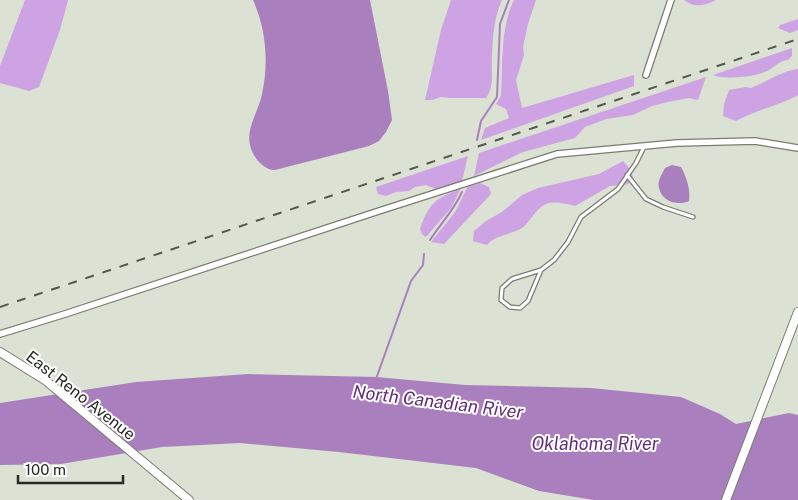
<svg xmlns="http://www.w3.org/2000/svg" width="798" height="500" viewBox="0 0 798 500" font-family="'Public Sans',sans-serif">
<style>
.green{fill:#cda3e3}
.water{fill:#a97fbe}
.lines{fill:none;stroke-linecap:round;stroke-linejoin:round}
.stream{stroke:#a97fbe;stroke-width:2}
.lane-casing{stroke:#787d70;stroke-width:5.5}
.street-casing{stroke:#787d70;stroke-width:8}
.secondary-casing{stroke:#787d70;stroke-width:10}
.lane{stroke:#fff;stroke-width:3}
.street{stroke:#fff;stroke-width:5.5}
.secondary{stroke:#fff;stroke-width:8}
.rail{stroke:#54574f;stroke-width:2;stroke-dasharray:9 9;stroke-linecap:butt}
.labels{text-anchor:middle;stroke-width:4;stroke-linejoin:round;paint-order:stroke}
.street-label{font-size:16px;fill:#282a24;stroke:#fff}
.water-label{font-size:18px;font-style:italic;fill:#622d7b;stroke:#fff}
</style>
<rect width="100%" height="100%" fill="#dbe1d3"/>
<!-- green -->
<g class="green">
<polygon points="25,0 68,0 60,30 39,87 29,91 0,83 0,66"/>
<path d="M 451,0 L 502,0 C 494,17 493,36 492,55 C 491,70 495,86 486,98 L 450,98 L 441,97 L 432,100 L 425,100 L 441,30 Z"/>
<path d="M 514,0 L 536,0 L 528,24 L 523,47 L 524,55 L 516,80 L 522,108 L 634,75 L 634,86 L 481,140 L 485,128 L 509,118 L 506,109 L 496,104 L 501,96 C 503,66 500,27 514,0 Z"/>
<path d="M 684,0 L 716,0 C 705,6 694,8 684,0 Z"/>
<polygon points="798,19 798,30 790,33 778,28 780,25"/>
<path d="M 792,48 L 792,56 L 788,60 C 779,61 775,67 767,71 C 755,77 726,80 713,75 Z"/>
<path d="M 797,69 L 798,69 L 798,95 C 778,106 756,110 736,121 L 723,116 L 724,104 L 729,90 L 746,87 L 751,88 C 766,82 780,72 797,69 Z"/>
<polygon points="706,77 698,100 689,98 668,102 652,106 633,115 606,119 585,127 575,138 523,152 474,176 479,153"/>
<polygon points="468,156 462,181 436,189 426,185 415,187 409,191 396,192 386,196 378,194 376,187"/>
<path d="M 623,161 L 631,170 L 634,181 L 625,185 L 610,186 L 575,206 C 566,204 553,200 544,205 C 535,210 530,222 522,228 C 511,235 494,235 487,245 L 473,241 L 474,231 L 486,221 L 502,212 L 522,195 L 538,188 L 599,174 Z"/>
<polygon points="480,183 489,187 491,194 444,244 431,242 455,212 468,186"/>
<path d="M 461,188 L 451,208 L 426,237 L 422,234 L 420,229 C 430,201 435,200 461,188 Z"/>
</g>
<!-- water -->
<g class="water">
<path d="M 253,0 L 370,0 L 388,91 L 392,120 L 386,132 L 379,141 L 369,146 L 275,170 C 264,171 252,156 250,145 C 246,128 259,110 262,94 C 269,62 266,29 253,0 Z"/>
<path d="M 672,165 L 681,167 C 686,176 691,190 689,201 C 678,206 662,202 659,188 C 657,181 662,174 665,168 Z"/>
<polygon points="248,374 376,377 465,385 591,388 681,397 720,414 736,424 789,413 798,415 798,500 594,500 539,491 476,468 339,452 240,443 162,447 61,464 0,465 0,403 136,382"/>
</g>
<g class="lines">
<!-- stream -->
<g class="stream">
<polyline points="477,140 481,121 497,97 500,24 509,0"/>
<path d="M 430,240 C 441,223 454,210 462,192"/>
<polyline points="376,379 411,281 423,265 424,254"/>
</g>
<defs>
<g id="lane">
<polyline points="627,175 646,199 663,207 693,217"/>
<polyline points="541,270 528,301 520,308 510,307 501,300 502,288 512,279 541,270 554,260 568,242 581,217 618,189 636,163 644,147"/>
</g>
<g id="street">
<polyline points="646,75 671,0"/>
<polyline points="0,334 65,314 382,210 557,154 677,143 755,141 798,148"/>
</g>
<g id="secondary">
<polyline points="0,352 45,380 189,500"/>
<polyline points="726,500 798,312"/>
</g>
</defs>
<!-- lane casing -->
<use href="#lane" class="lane-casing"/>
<!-- street casing -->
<use href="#street" class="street-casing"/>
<!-- secondary casing -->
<use href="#secondary" class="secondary-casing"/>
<!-- lane -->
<use href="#lane" class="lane"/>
<!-- street -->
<use href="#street" class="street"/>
<!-- secondary -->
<use href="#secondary" class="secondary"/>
<!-- rail -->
<polyline class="rail" points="0,307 798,39"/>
</g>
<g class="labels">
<!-- street labels -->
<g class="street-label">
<text transform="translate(81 395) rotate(38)" y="6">East Reno Avenue</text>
</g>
<!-- water labels -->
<g class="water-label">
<text transform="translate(438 402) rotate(7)" y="6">North Canadian River</text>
<text x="595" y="450">Oklahoma River</text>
</g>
</g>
<!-- scale -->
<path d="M18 475v8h105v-8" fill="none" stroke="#282a24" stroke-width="2.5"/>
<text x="25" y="475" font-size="15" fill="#282a24" stroke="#ffffff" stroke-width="4" paint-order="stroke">100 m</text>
</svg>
